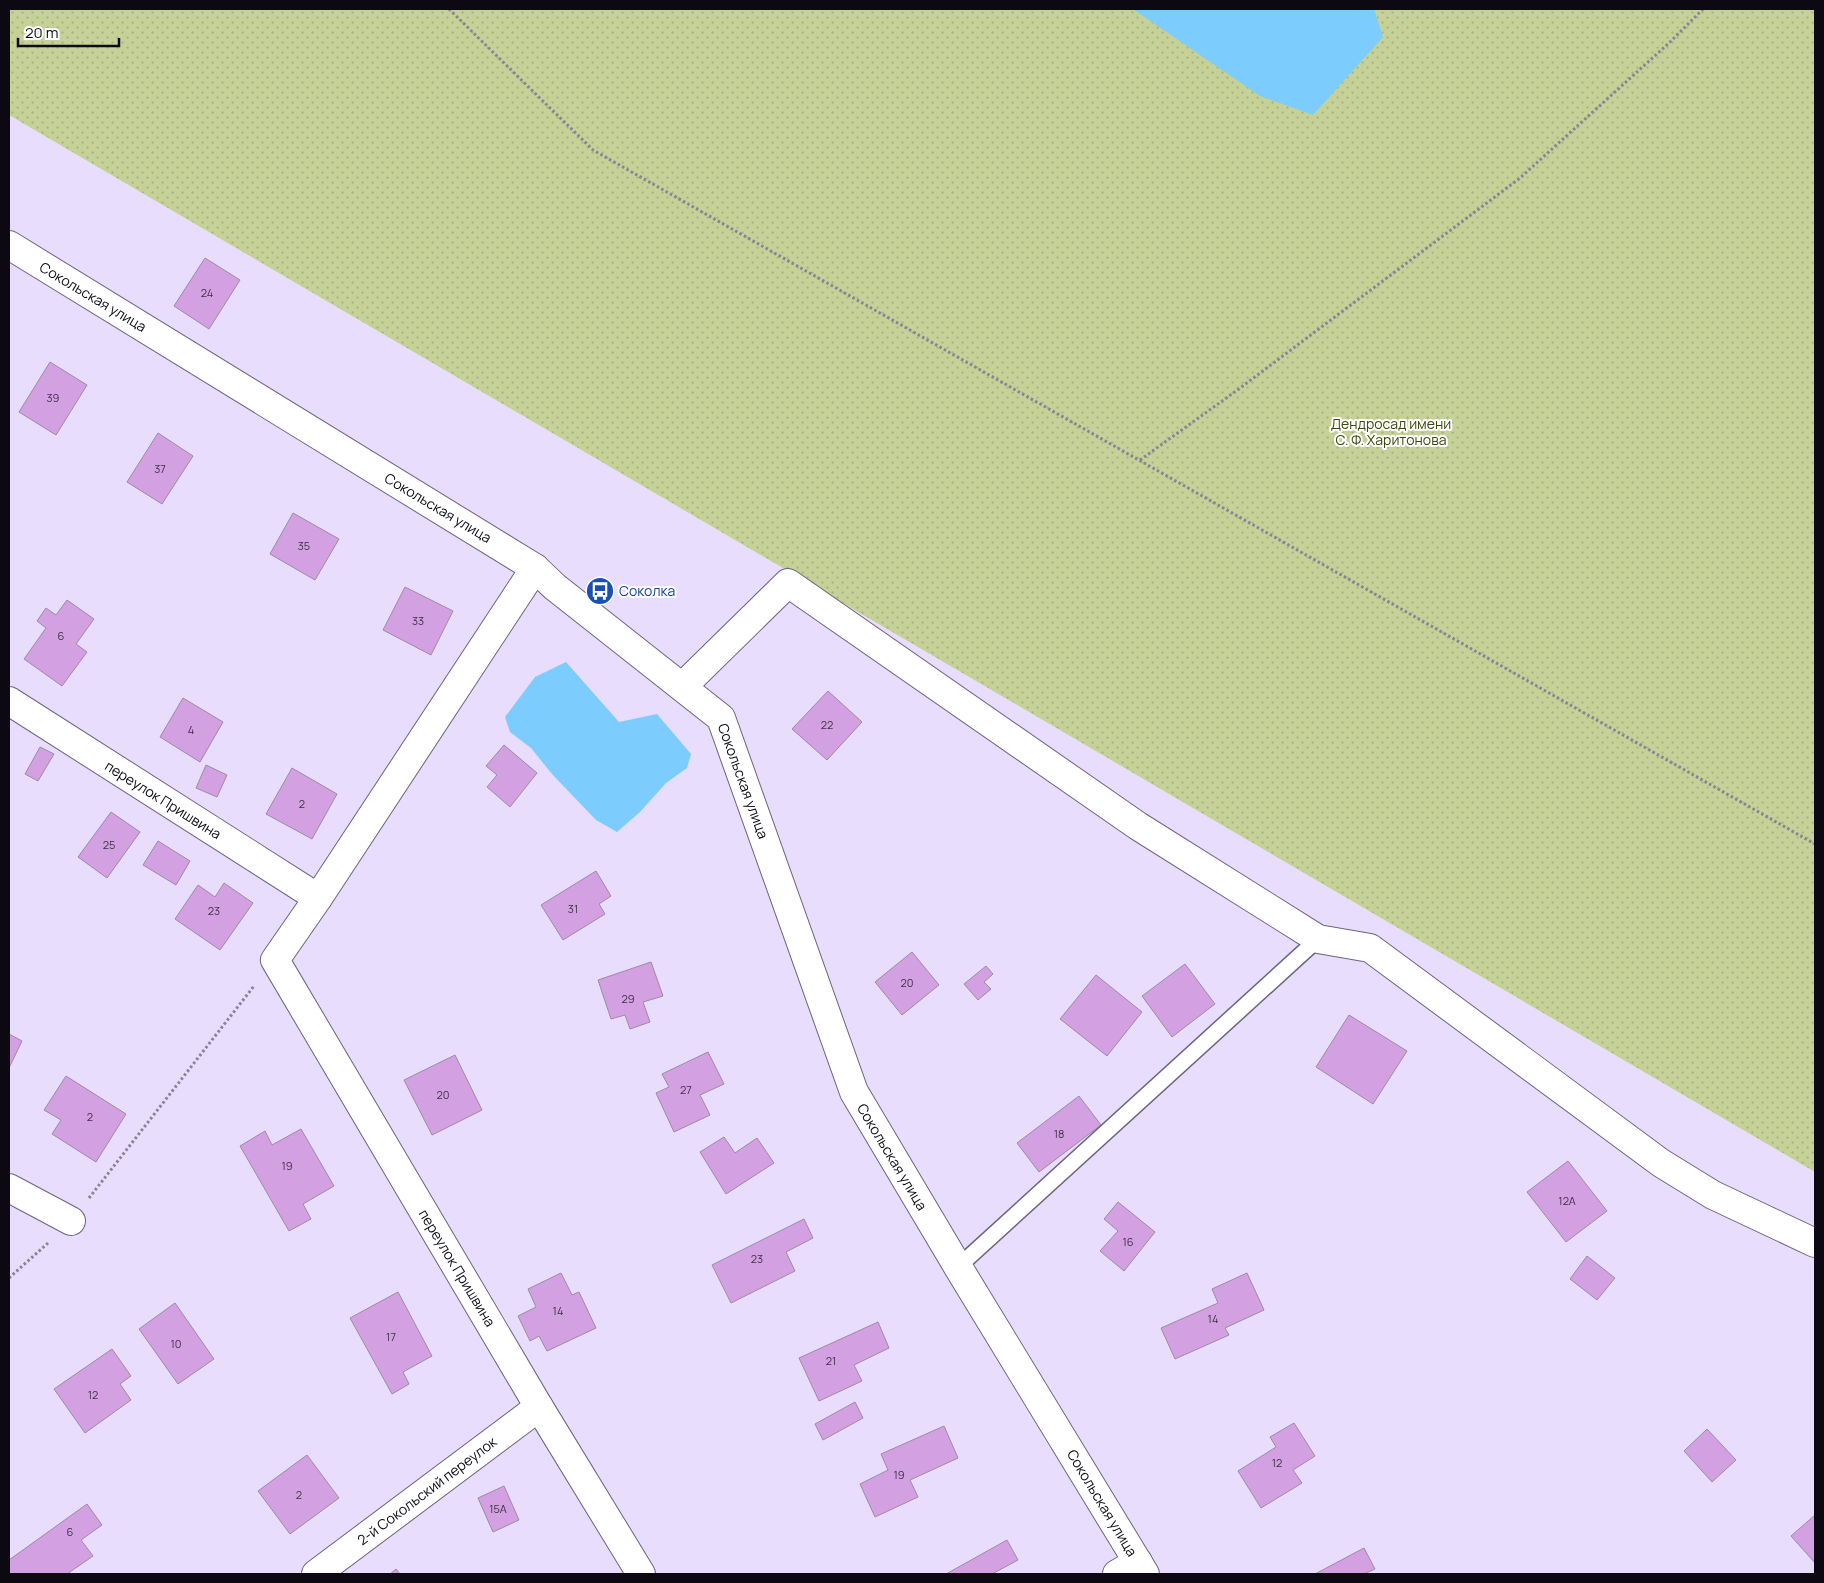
<svg xmlns="http://www.w3.org/2000/svg" width="1824" height="1583" viewBox="0 0 1824 1583" font-family="Manrope,sans-serif">
<style>
.grass{fill:url(#grass-dots)}
.water{fill:#7ccdfd}
.building{fill:#d3a1e1;stroke:#9d8aa3}
.lines{fill:none;stroke-linecap:round;stroke-linejoin:round}
.service-casing{stroke:#6d647f;stroke-width:18}
.minor-casing{stroke:#6d647f;stroke-width:30}
.tertiary-casing{stroke:#6d647f;stroke-width:30}
.path{stroke:#8a8298;stroke-width:3;stroke-dasharray:2.5 2.5;stroke-linecap:butt}
.service{stroke:#fff;stroke-width:15}
.minor{stroke:#fff;stroke-width:28}
.tertiary{stroke:#fff;stroke-width:28}
.labels{text-anchor:middle;stroke-width:4;stroke-linejoin:round;paint-order:stroke}
.number-label{font-size:11px;fill:#3e2f46}
.street-label{font-size:14px;fill:#0d0913;stroke:#fff}
.park-label{font-size:14px;fill:#3f470b;stroke:#fff}
.transit-label{font-size:14px;fill:#164399;stroke:#fff;text-anchor:start}
</style>
<defs>
<pattern id="grass-dots" width="8" height="8" patternUnits="userSpaceOnUse" patternTransform="scale(1.25)"><rect width="8" height="8" fill="#c5d196"/><path d="M2 2h.1M6 6h.1" fill="none" stroke="#a8b280" stroke-width="1.8" stroke-linecap="round"/></pattern>
</defs>
<rect width="100%" height="100%" fill="#e8ddfc"/>
<!-- grass -->
<polygon class="grass" points="9,9 1815,9 1815,1172 9,115"/>
<!-- water -->
<g class="water">
<polygon points="1133,9 1374,9 1383,37 1313,115 1260,96"/>
<polygon points="566,662 619,722 657,714 691,754 687,768 666,783 640,812 617,832 596,820 552,774 531,748 510,732 505,717 535,677"/>
</g>
<!-- building -->
<g class="building">
<polygon points="205,258 240,280 209,329 174,306"/>
<polygon points="50,362 87,385 56,435 19,412"/>
<polygon points="158,433 193,456 162,504 127,482"/>
<polygon points="293,513 339,539 315,580 270,554"/>
<polygon points="405,587 453,611 431,655 383,630"/>
<polygon points="67,600 94,619 76,644 87,652 62,686 24,659 46,628 37,621 46,608 56,615"/>
<polygon points="828,691 862,722 827,760 792,729"/>
<polygon points="183,698 223,722 200,762 160,737"/>
<polygon points="504,745 537,773 510,807 487,787 497,775 486,766"/>
<polygon points="40,747 54,754 38,781 25,774"/>
<polygon points="206,765 227,775 217,797 196,788"/>
<polygon points="292,768 337,794 312,839 266,814"/>
<polygon points="111,812 140,832 107,878 78,857"/>
<polygon points="158,841 190,861 176,885 143,865"/>
<polygon points="596,871 611,896 599,904 605,914 563,940 541,905"/>
<polygon points="224,883 253,903 220,950 175,919 198,885 215,897"/>
<polygon points="912,952 939,985 902,1015 875,982"/>
<polygon points="651,962 663,996 643,1002 650,1022 630,1029 625,1015 611,1019 598,980"/>
<polygon points="1185,964 1215,1004 1172,1037 1142,996"/>
<polygon points="986,966 993,974 984,982 991,989 978,1000 964,984"/>
<polygon points="1096,975 1142,1012 1107,1056 1060,1019"/>
<polygon points="1349,1015 1407,1051 1373,1104 1316,1067"/>
<polygon points="9,1034 22,1041 9,1068"/>
<polygon points="708,1052 724,1084 700,1095 710,1115 674,1132 656,1093 669,1087 662,1074"/>
<polygon points="455,1055 482,1110 432,1135 404,1080"/>
<polygon points="66,1076 126,1114 96,1162 52,1134 61,1120 44,1110"/>
<polygon points="1079,1096 1101,1125 1039,1172 1017,1143"/>
<polygon points="301,1129 334,1186 303,1204 311,1219 289,1231 240,1146 265,1131 272,1145"/>
<polygon points="724,1137 735,1153 757,1138 774,1163 726,1194 700,1152"/>
<polygon points="1568,1161 1607,1211 1566,1242 1527,1192"/>
<polygon points="1118,1202 1155,1232 1124,1271 1100,1251 1118,1231 1104,1219"/>
<polygon points="804,1219 813,1238 786,1252 795,1271 731,1303 712,1265"/>
<polygon points="1587,1256 1615,1278 1597,1300 1570,1279"/>
<polygon points="561,1273 572,1295 579,1292 596,1328 547,1351 539,1336 530,1341 518,1316 536,1307 528,1289"/>
<polygon points="1247,1273 1264,1310 1225,1328 1229,1335 1175,1359 1161,1328 1218,1303 1212,1289"/>
<polygon points="398,1292 432,1356 403,1372 409,1384 392,1394 350,1318"/>
<polygon points="175,1303 214,1359 178,1384 139,1329"/>
<polygon points="878,1322 889,1348 854,1365 862,1381 819,1401 799,1358"/>
<polygon points="112,1349 131,1376 120,1384 131,1400 85,1433 54,1389"/>
<polygon points="855,1402 863,1418 823,1440 815,1424"/>
<polygon points="1294,1423 1315,1456 1293,1470 1302,1483 1261,1508 1238,1471 1276,1447 1270,1437"/>
<polygon points="944,1426 958,1458 910,1480 918,1497 875,1517 860,1484 888,1470 881,1454"/>
<polygon points="1707,1429 1736,1460 1712,1482 1684,1451"/>
<polygon points="307,1455 339,1498 290,1534 258,1491"/>
<polygon points="504,1486 519,1520 493,1532 478,1498"/>
<polygon points="87,1504 102,1525 81,1540 93,1556 67,1574 9,1574 9,1560"/>
<polygon points="1815,1515 1815,1563 1791,1536"/>
<polygon points="1007,1540 1018,1560 992,1574 946,1574"/>
<polygon points="1364,1548 1375,1569 1364,1574 1315,1574"/>
<polygon points="396,1569 400,1574 390,1574"/>
</g>
<g class="lines">
<defs>
<polyline id="service" points="958,1267 1318,939"/>
<g id="minor">
<polyline points="535,568 318,898 275,960 539,1407 641,1574"/>
<polyline points="682,687 788,583 1138,826 1318,939 1370,948 1661,1163 1713,1195 1815,1243"/>
<polyline points="9,701 318,898"/>
<polyline points="9,1188 71,1221"/>
<polyline points="316,1574 539,1407"/>
<polyline points="1117,1574 1138,1562"/>
</g>
<polyline id="tertiary" points="9,245 535,568 555,587 721,718 854,1092 958,1267 1145,1574"/>
</defs>
<!-- service casing -->
<use href="#service" class="service-casing"/>
<!-- minor casing -->
<use href="#minor" class="minor-casing"/>
<!-- tertiary casing -->
<use href="#tertiary" class="tertiary-casing"/>
<!-- path -->
<g class="path">
<polyline points="449,9 593,150 1815,844"/>
<polyline points="1140,460 1236,391 1520,178 1669,43 1703,9"/>
<polyline points="89,1198 254,986"/>
<polyline points="9,1278 48,1243"/>
</g>
<!-- service -->
<use href="#service" class="service"/>
<!-- minor -->
<use href="#minor" class="minor"/>
<!-- tertiary -->
<use href="#tertiary" class="tertiary"/>
</g>
<!-- icons -->
<defs>
<symbol id="bus-disc" viewBox="-11 -11 22 22"><circle r="9.5" fill="#1a4fb4" stroke="#fff"/><path d="M-5-6H5V4H4V6H2V4H-2V6H-4V4H-5ZM-3.5-4V0h7V-4ZM-3.5 1.2v1.5H-2V1.2ZM2 1.2v1.5H3.5V1.2Z" fill="#fff"/></symbol>
</defs>
<g fill-rule="evenodd">
<use href="#bus-disc" x="584" y="575" width="32" height="32"/>
</g>
<g class="labels">
<!-- number labels -->
<g class="number-label">
<text x="207" y="297">24</text>
<text x="53" y="402">39</text>
<text x="160" y="473">37</text>
<text x="304" y="550">35</text>
<text x="418" y="625">33</text>
<text x="61" y="640">6</text>
<text x="827" y="729">22</text>
<text x="191" y="734">4</text>
<text x="302" y="808">2</text>
<text x="109" y="849">25</text>
<text x="573" y="913">31</text>
<text x="214" y="915">23</text>
<text x="907" y="987">20</text>
<text x="628" y="1003">29</text>
<text x="686" y="1094">27</text>
<text x="443" y="1099">20</text>
<text x="90" y="1121">2</text>
<text x="1059" y="1138">18</text>
<text x="287" y="1170">19</text>
<text x="1567" y="1205">12А</text>
<text x="1128" y="1246">16</text>
<text x="757" y="1263">23</text>
<text x="558" y="1315">14</text>
<text x="1213" y="1323">14</text>
<text x="391" y="1341">17</text>
<text x="176" y="1348">10</text>
<text x="831" y="1365">21</text>
<text x="93" y="1399">12</text>
<text x="1277" y="1467">12</text>
<text x="899" y="1479">19</text>
<text x="299" y="1499">2</text>
<text x="498" y="1513">15А</text>
<text x="70" y="1536">6</text>
</g>
<!-- street labels -->
<g class="street-label">
<text transform="translate(93 297) rotate(31)" y="5">Сокольская улица</text>
<text transform="translate(438 508) rotate(31)" y="5">Сокольская улица</text>
<text transform="translate(743 781) rotate(70)" y="5">Сокольская улица</text>
<text transform="translate(163 800) rotate(32)" y="5">переулок Пришвина</text>
<text transform="translate(892 1157) rotate(59)" y="5">Сокольская улица</text>
<text transform="translate(457 1268) rotate(59)" y="5">переулок Пришвина</text>
<text transform="translate(427 1491) rotate(-37)" y="5">2-й Сокольский переулок</text>
<text transform="translate(1102 1503) rotate(59)" y="5">Сокольская улица</text>
</g>
<!-- park labels -->
<g class="park-label">
<text x="1391" y="429">Дендросад имени<tspan x="1391" dy="16">С. Ф. Харитонова</tspan></text>
</g>
<!-- transit labels -->
<g class="transit-label">
<text x="619" y="596">Соколка</text>
</g>
</g>
<!-- border -->
<rect width="1824" height="1583" fill="none" stroke="#0d0913" stroke-width="20"/>
<!-- scale -->
<path d="M18 38v8h101v-8" fill="none" stroke="#0d0913" stroke-width="2.5"/>
<text x="25" y="38" font-size="15" fill="#0d0913" stroke="#ffffff" stroke-width="4" paint-order="stroke">20 m</text>
</svg>
